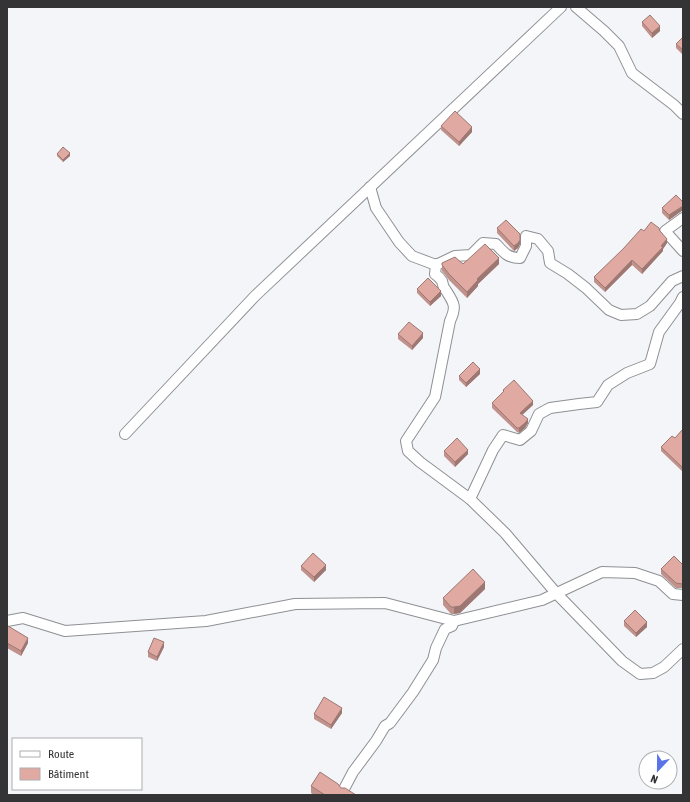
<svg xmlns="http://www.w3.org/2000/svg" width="690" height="802" viewBox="0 0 690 802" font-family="'Asap Condensed',sans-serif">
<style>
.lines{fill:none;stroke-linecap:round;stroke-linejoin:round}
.minor-casing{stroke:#8e9093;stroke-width:12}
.minor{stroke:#fff;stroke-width:10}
.wall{fill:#c1928c}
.shaded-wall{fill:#9d7772}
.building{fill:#e0aaa3;stroke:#9d7772}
</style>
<rect width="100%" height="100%" fill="#f3f5f9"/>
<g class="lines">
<defs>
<g id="minor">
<polyline points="576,7 604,31 619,46 632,73 674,105 683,114"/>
<path d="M 370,187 L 376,208 L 399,242 L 412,256 L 436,265 L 455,256 L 471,255 L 483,243 L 496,244 C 504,253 508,258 520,258 L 526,246 L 526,236 L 538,239 L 548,251 L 550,263 L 568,274 L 586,288 L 609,310 L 621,315 L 637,314 L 650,306 L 672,281 L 683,276"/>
<polyline points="683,218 665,231 683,251"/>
<path d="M 436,265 L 435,274 C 438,276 440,278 442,281 C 443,284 443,287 445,289 C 454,303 457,306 450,321 L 435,397 L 406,441 L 408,451 L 420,462 L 470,499 L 505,533 L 556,593 L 622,661 L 640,674 L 653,673 L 664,667 L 683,649"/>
<polyline points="125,434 255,296 561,7"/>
<polyline points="470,499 493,450 503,435 520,440 531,431 539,414 550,408 579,404 597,402 608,385 627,373 650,364 659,332 680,303 683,297"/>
<polyline points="7,621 23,618 65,631 206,621 295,604 385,603 454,621 542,600 602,572 635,573 659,581 673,594 683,595"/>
<polyline points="344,789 353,772 376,741 385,726 390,723 413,692 433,660 436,648 445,629 452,626 454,621"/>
</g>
</defs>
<!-- minor casing -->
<use href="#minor" class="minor-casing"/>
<!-- minor -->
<use href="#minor" class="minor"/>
</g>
<!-- wall -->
<g class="wall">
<polygon points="642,22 660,31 652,38 642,26"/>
<polygon points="683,37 683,55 676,48 676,44"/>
<polygon points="441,126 472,132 459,146 441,130"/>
<polygon points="57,154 70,156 63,162 57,156"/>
<polygon points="683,202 683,210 669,220 662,213 662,208"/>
<polygon points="497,228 520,244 518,248 514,251 497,233"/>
<polygon points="644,231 667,243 663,249 663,251 642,274 632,265 605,292 594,282 594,277"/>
<polygon points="442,263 463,264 499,264 478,284 478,286 467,298 449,280 446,276 442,271"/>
<polygon points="417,289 441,296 430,306 417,293"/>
<polygon points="398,334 423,338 412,350 398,339"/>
<polygon points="480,374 466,387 459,380 459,376"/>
<polygon points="503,390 533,405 522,415 528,423 525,428 519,433 517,432 492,408 492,403 503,392"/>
<polygon points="683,429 683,472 661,451 661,447 675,438"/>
<polygon points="444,451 468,454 455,467 444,456"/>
<polygon points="683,565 683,587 682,588 676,588 661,574 661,569"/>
<polygon points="301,566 326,570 314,582 301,570"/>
<polygon points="485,589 460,613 454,614 451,614 443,605 443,598"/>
<polygon points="624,621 647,627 636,637 624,626"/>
<polygon points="7,628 28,643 21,656 7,648"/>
<polygon points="164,647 157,661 148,657 148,652"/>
<polygon points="342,713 331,729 314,719 314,714"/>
<polygon points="311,786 341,788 356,795 314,795 311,793"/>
</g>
<!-- shaded-wall -->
<g class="shaded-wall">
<polygon points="660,26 660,31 652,38 652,33"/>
<polygon points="472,127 472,132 459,146 459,142"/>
<polygon points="70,153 70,156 63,162 63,160"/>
<polygon points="683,206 683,210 669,220 669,215"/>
<polygon points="667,239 667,243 663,249 663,251 642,274 642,269"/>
<polygon points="520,240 520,244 518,248 514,251 514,246"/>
<polygon points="499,258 499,264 478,284 478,286 467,298 467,292 477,279"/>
<polygon points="632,260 632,265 605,292 605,288"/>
<polygon points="441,291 441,296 430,306 430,302"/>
<polygon points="423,333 423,338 412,350 412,346"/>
<polygon points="480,369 480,374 466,387 466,383"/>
<polygon points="533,401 533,405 520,417 520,413"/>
<polygon points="528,419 528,423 525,428 519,433 519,428"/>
<polygon points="468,450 468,454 455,467 455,462"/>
<polygon points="326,565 326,570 314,582 314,577"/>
<polygon points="485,582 485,589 460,613 454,614 454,607"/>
<polygon points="683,582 683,587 682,588 682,584"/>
<polygon points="647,622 647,627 636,637 636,633"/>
<polygon points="28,638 28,643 21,656 21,651"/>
<polygon points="164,642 164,647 157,661 157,657"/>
<polygon points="342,708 342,713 331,729 331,725"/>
</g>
<!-- building -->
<g class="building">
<polygon points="650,15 660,26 652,33 642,22"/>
<polygon points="683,37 683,50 676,44"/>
<polygon points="455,111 472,127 459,142 441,126"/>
<polygon points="63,147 70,153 63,160 57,154"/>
<polygon points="676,195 683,202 683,206 669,215 662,208"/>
<polygon points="506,220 520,234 520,240 518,243 514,246 497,228"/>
<polygon points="651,222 659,228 660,231 667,239 661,246 663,247 642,269 632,260 605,288 594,277 623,249 641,229 644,231"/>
<polygon points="485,244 499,258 477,279 478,280 467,292 449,274 446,270 442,265 442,263 455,257 463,264"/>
<polygon points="428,278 441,291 430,302 417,289"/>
<polygon points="409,322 423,333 412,346 398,334"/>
<polygon points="473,362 480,369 466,383 459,376"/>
<polygon points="514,380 533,401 520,413 528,419 525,423 519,428 517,428 492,403 504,391 503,390"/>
<polygon points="683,429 683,468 661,447 672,436 675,438"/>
<polygon points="457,438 468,450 455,462 444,451"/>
<polygon points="313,553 326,565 314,577 301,566"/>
<polygon points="674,556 683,565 683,582 682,584 676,583 661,569"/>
<polygon points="473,569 485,582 460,606 454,607 451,607 443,598"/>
<polygon points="635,610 647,622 636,633 624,621"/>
<polygon points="8,626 28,638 21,651 7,643 7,628"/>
<polygon points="154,638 164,642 157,657 148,652"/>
<polygon points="324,697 342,708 331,725 314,714"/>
<polygon points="320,772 338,784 341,788 345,788 356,795 325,795 311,786"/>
</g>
<!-- border -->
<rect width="690" height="802" fill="none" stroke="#343436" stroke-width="16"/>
<!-- legend -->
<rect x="12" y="738" width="130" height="52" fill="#ffffff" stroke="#aeaeaf"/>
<rect x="20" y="751" width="20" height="6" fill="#ffffff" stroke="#aeaeaf"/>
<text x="48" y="758" font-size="12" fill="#343436">Route</text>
<rect x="20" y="768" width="20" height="12" fill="#e0aaa3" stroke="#aeaeaf"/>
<text x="48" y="778" font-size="12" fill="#343436">Bâtiment</text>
<!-- north arrow -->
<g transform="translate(658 770) rotate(202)"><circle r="19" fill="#ffffff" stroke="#aeaeaf"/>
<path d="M0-3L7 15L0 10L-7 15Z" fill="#5a73e9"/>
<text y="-6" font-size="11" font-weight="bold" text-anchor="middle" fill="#343436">N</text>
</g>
</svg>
